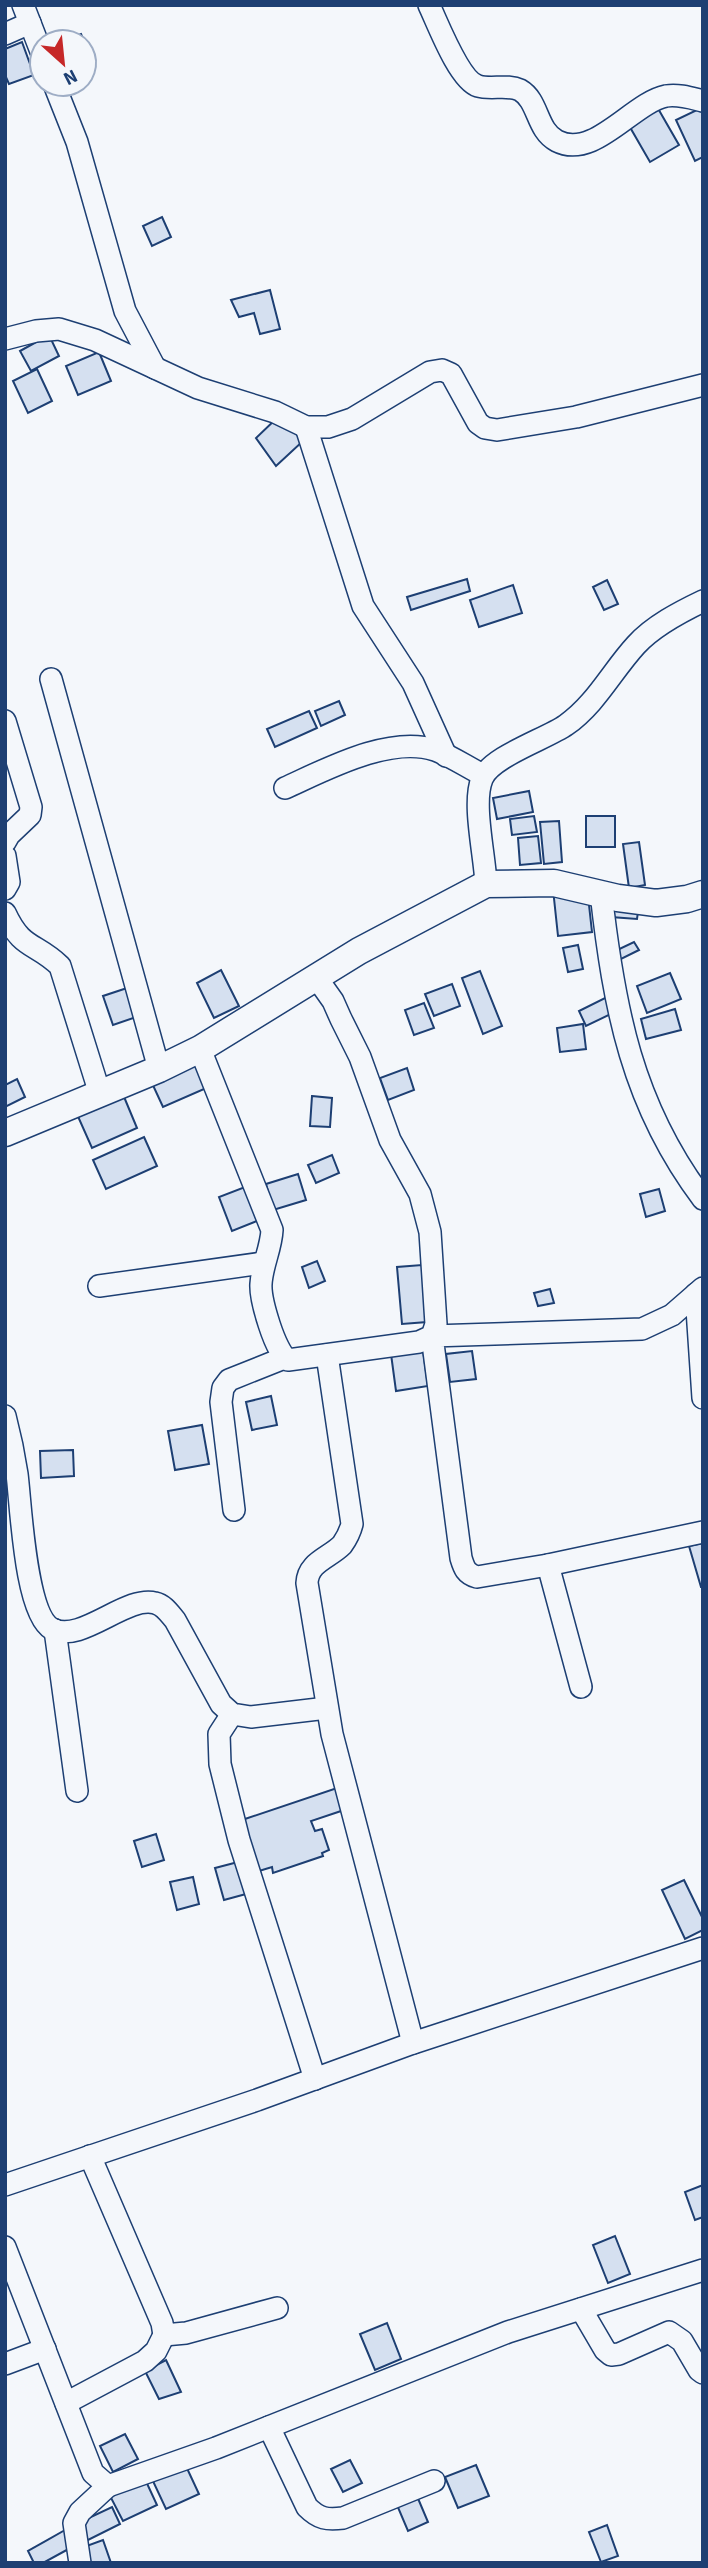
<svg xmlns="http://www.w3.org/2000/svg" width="708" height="2568" viewBox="0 0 708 2568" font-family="'Source Sans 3',sans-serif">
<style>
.building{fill:#d5e0f0;stroke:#1d3f73;stroke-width:2}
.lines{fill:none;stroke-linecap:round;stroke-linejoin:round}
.minor-casing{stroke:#1d3f73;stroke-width:24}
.tertiary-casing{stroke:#1d3f73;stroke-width:29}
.minor{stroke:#f4f7fb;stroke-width:21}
.tertiary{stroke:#f4f7fb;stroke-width:26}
</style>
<rect width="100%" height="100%" fill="#f4f7fb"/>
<!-- building -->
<g class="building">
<polygon points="81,34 90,56 84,58 84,42 62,42"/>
<polygon points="22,42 34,75 9,84 5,75 5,49"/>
<polygon points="656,105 679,145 650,162 627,122"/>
<polygon points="703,107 703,157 695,161 676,120"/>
<polygon points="162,217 171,237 152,246 143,226"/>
<polygon points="270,290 280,329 260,334 254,313 239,317 231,300"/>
<polygon points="49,335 59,356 31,371 20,351"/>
<polygon points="99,352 111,381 78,395 66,366"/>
<polygon points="37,369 52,401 28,413 13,381"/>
<polygon points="279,416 303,441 276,466 256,438"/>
<polygon points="467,579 470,591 411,610 407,597"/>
<polygon points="607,580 618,604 604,610 593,587"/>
<polygon points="513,585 522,613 479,627 470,600"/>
<polygon points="339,701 345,715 321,726 315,711"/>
<polygon points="309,711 317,728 275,747 267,729"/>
<polygon points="529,791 533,812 497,819 493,798"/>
<polygon points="534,816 537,832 512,835 510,819"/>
<rect x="586" y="816" width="29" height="31"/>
<polygon points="559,821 562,862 544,864 540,822"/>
<polygon points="538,836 541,863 520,865 518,838"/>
<polygon points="639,842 645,885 629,888 623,844"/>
<polygon points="553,889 588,896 592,932 558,936"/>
<polygon points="612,902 639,905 637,919 611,917"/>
<polygon points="634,942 639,950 617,961 613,952"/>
<polygon points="578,945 583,969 568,972 563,948"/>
<polygon points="221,970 239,1006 214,1018 197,983"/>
<polygon points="480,971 502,1026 483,1034 462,978"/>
<polygon points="670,973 681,999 647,1013 637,986"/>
<polygon points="452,984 460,1006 434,1016 425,994"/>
<polygon points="133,986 142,1015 113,1025 103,996"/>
<polygon points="611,995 619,1010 586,1026 579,1011"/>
<polygon points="424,1003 434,1028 414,1035 405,1010"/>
<polygon points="675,1009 681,1030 646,1039 641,1019"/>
<polygon points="583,1024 586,1049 560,1052 557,1028"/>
<polygon points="200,1060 211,1086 163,1107 151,1081"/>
<polygon points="407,1068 414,1090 388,1100 380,1078"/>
<polygon points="17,1079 25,1097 5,1107 5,1085"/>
<polygon points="122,1092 137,1128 92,1148 76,1112"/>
<polygon points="312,1096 332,1098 330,1127 310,1126"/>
<polygon points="144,1137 157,1166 106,1189 93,1160"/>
<polygon points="332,1155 339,1173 316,1183 308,1165"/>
<polygon points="298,1174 306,1200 273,1210 266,1184"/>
<polygon points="245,1187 257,1221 232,1231 219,1197"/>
<polygon points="659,1189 665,1211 646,1217 640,1194"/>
<polygon points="317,1261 325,1281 309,1288 302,1267"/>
<polygon points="422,1265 427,1322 402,1324 397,1267"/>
<polygon points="550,1289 554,1303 538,1306 534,1293"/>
<polygon points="423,1350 428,1386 396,1391 391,1354"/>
<polygon points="472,1351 476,1379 450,1382 446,1354"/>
<polygon points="271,1396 277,1425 252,1430 246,1402"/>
<polygon points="202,1425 209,1464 175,1470 168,1431"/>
<polygon points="73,1450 74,1476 41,1478 40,1451"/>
<polygon points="703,1543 703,1587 701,1587 689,1546"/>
<polygon points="340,1787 347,1809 311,1821 315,1831 322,1829 329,1850 322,1853 323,1856 273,1873 272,1867 259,1871 242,1820"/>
<polygon points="156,1834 164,1860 142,1867 134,1841"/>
<polygon points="238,1862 246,1894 224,1900 215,1868"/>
<polygon points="193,1877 199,1904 177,1910 170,1882"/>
<polygon points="684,1880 703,1919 703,1930 685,1939 662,1890"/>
<polygon points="703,2185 703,2217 695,2220 685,2192"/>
<polygon points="615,2236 630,2274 608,2283 593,2245"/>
<polygon points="387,2323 401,2359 375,2370 360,2334"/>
<polygon points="166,2360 181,2392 159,2399 145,2371"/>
<polygon points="125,2434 138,2459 113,2472 100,2446"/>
<polygon points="350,2460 362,2483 343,2492 331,2469"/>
<polygon points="185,2464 199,2494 166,2509 152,2479"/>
<polygon points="476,2465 489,2496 458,2508 445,2477"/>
<polygon points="144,2477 157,2505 123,2521 109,2494"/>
<polygon points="414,2489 428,2522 408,2531 394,2498"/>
<polygon points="112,2507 120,2524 86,2541 78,2523"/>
<polygon points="607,2525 618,2556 601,2562 589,2532"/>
<polygon points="65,2530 74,2546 43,2563 34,2563 28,2551"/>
<polygon points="103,2540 111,2563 86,2563 81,2548"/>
</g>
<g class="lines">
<defs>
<g id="minor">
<polyline points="23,5 42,54"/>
<path d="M 429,5 C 438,24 459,80 478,86 C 491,90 507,84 520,90 C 539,101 536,130 557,141 C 594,160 632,103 666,96 C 679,94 691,98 703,101"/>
<polyline points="5,34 30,23"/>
<polyline points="54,84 77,142 125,311 155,368"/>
<polyline points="5,339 36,331 59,329 95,340 198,388 275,412 306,427 328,427 352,419 430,372 442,370 451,374 478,423 485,428 497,430 576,417 703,385"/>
<polyline points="306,427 363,606 413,683 446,756"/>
<polyline points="51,679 159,1069"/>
<polyline points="5,721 31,807 30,815 9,835 5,842"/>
<path d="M 285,788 C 325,770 389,735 435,750 C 451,756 467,767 483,775"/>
<polyline points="5,856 9,882 5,889"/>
<path d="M 486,884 C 485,856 472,803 482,779 C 490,757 546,739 566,725 C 596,704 612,671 636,645 C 653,626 680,612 703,601"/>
<path d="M 601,893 C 614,1008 632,1105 703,1199"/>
<path d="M 5,913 C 22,950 35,942 60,966 L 100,1094"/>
<path d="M 200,1049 L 272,1230 C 271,1249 262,1265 261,1284 C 260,1299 275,1352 288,1360 L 419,1342 L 432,1336 L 436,1324 L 430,1232 L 420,1194 L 390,1140 L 360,1057 L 341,1019 L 333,1001 L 316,977"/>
<polyline points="99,1286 263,1263"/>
<path d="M 703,1288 L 672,1315 L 642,1329 L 432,1336 L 461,1558 C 464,1568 466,1574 477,1577 L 548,1565 L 703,1532"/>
<polyline points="696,1294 703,1398"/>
<path d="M 327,1355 L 352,1524 C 350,1532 347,1538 342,1545 C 329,1558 308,1562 307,1583 L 332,1734 L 413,2043"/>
<path d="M 5,1416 C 10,1435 14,1454 17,1474 C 21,1505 25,1614 52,1629 C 81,1644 126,1595 155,1603 C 164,1605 169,1613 175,1620 L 221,1704 L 232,1714 L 251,1717 L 327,1708"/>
<polyline points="234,1510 221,1402 223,1388 229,1380 284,1358"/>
<polyline points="548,1565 581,1687"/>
<polyline points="55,1630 77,1791"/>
<polyline points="232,1714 219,1734 220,1764 239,1840 315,2079"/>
<polyline points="90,2156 162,2323 164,2335 186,2333 277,2308"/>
<polyline points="5,2185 257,2100 413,2043 703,1948"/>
<polyline points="5,2247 93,2473 108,2486 216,2448 508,2332 703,2270"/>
<polyline points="581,2309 605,2350 611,2355 619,2354 669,2332 682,2341 699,2370 703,2373"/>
<polyline points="5,2364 45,2349"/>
<polyline points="66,2403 145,2361 156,2351 164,2335"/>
<path d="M 269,2427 L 307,2507 C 319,2519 327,2520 343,2518 L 434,2481"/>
<polyline points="80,2563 74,2523 80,2512 108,2486"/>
</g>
<polyline id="tertiary" points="5,1133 159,1069 200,1049 359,951 486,884 554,883 618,898 656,903 687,899 703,894"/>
</defs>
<!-- minor casing -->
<use href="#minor" class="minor-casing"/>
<!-- tertiary casing -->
<use href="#tertiary" class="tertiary-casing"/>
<!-- minor -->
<use href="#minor" class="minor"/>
<!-- tertiary -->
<use href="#tertiary" class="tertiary"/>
</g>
<!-- border -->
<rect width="708" height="2568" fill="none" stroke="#1d3f73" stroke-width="14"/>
<!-- north arrow -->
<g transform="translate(63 63) rotate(153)"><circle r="33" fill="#f4f7fb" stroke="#9eadc5" stroke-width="2"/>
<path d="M0-5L12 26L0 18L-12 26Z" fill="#c62828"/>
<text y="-10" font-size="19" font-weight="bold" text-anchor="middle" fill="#1d3f73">N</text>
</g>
</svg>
